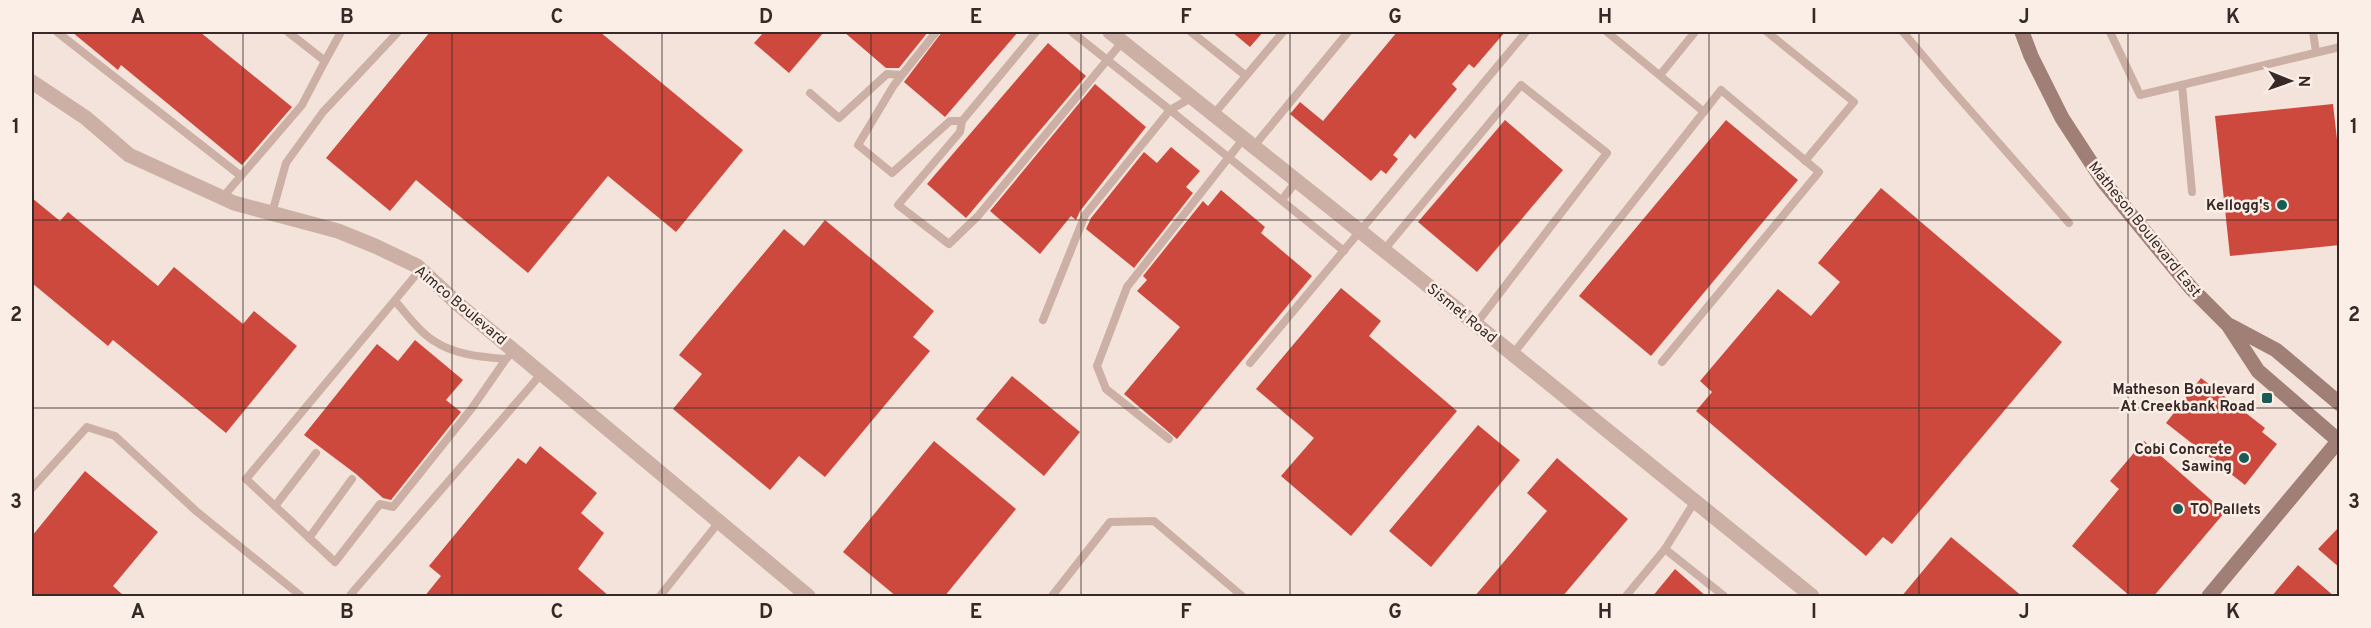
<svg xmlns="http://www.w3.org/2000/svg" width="2371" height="628" viewBox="0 0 2371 628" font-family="Overpass,sans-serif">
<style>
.building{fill:#ce493d}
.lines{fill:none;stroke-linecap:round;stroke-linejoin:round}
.lane{stroke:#ccb0a5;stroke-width:8}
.street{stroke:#ccb0a5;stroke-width:15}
.secondary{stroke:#a07f76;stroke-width:15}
.grid{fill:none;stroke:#372927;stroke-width:1.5;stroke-opacity:0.55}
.poi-dot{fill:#195b55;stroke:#fbeee6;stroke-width:2}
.labels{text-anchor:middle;stroke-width:5;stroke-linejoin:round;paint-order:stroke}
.poi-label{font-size:15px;font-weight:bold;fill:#372927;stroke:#fbeee6;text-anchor:end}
.street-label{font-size:15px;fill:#372927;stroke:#fbeee6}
.neatline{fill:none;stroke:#372927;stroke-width:2}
.grid-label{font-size:20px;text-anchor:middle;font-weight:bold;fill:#372927}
</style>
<rect width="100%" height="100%" fill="#f3e3da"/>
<!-- building -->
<g class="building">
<polygon points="72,32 200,32 292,107 242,165 121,65 118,70"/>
<polygon points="430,32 600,32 743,150 676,232 608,176 528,273 416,180 390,211 326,158"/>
<polygon points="764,32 824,32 789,73 754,43"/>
<polygon points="844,32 928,32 899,68 886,68"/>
<polygon points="942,32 1018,32 945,117 904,82"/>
<polygon points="1232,32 1263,32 1250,47"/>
<polygon points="1397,32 1505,32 1474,68 1469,64 1452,84 1457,89 1415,139 1410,134 1393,155 1398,159 1386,174 1381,170 1371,181 1290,114 1300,102 1323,121"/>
<polygon points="1048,43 1086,76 966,218 927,184"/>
<polygon points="1095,84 1146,127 1080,211 1076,220 1071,216 1040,254 990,211"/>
<polygon points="2333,104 2340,166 2340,245 2230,256 2215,116"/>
<polygon points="1505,120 1563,170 1477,272 1418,222"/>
<polygon points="1726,120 1798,180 1651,356 1579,296"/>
<polygon points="1171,147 1200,171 1186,187 1193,193 1134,268 1086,229 1091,218 1144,152 1157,163"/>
<polygon points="1881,188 2062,342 1892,544 1883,537 1866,556 1696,411 1712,392 1700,381 1778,289 1811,316 1840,282 1818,263"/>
<polygon points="1221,190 1265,227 1261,233 1312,276 1177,439 1124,394 1180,327 1137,291 1147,280 1143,276 1203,201 1208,206"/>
<polygon points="32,198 60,221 68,212 158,286 174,267 243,324 254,311 297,346 226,433 113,340 108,346 32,283"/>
<polygon points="825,220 934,311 913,337 930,351 825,477 799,456 770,490 673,409 702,374 679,355 784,229 804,246"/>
<polygon points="1341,288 1381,321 1369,336 1457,411 1351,536 1281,476 1314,438 1256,389"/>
<polygon points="415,340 463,380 446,400 461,412 391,500 383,498 356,474 304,435 377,344 398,361"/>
<polygon points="1012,376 1080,432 1044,476 976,419"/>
<polygon points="2201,378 2265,428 2262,432 2277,444 2245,485 2166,423"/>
<polygon points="1478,425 1520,460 1431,567 1389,531"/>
<polygon points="934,441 1016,509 944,597 897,597 843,552"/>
<polygon points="2144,441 2225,512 2153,597 2131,597 2072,546 2119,489 2110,481"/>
<polygon points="540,446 597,493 581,513 604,533 578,569 610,597 424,597 441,576 429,566 518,458 526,464"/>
<polygon points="1557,458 1628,519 1562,597 1474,597 1547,511 1527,493"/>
<polygon points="85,471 158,532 113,586 125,597 32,597 32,536"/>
<polygon points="2340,526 2340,568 2318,549"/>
<polygon points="1951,537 2023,597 1901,597"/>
<polygon points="2298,565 2335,597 2271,597"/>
<polygon points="1675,569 1707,597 1652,597"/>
</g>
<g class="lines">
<!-- lane -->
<g class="lane">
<polyline points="57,32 241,176"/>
<polyline points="288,32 325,61 341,32"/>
<polyline points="936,32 894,85 858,145 892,173 950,121 962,121"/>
<polyline points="1036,32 962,121 960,132 898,205 949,244 978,216 1123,41"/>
<polyline points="1072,32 1170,110 1193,97"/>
<polyline points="1191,32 1245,75"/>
<polyline points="1607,32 1704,112"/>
<polyline points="1767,32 1854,102 1805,161"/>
<polyline points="1903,32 1946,83 2069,223"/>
<polyline points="2110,32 2140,95 2340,47"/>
<polyline points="2313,32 2316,52"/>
<polyline points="1660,75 1695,32"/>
<polyline points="2182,85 2192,192"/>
<polyline points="810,93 839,118 887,74 901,75"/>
<polyline points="1214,114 1283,32"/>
<polyline points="1254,146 1348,32"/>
<polyline points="222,198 302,105 325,61"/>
<polyline points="1282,200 1297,180"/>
<polyline points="272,213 286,163 323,112 398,32"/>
<polyline points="1384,250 1521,85 1607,153 1476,324"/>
<polyline points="420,270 246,479 335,562 380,504 393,507 472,408 506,359"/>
<path d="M 395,301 C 407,314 419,332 434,341 C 455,355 482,357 506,359 L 508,357"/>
<polyline points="1043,320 1085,215 1170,110 1344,251"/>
<polyline points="1513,354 1721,90 1819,172 1662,362"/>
<polyline points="1250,363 1526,32"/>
<polyline points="1169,439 1106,389 1097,366 1127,287 1244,138"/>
<polyline points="32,488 87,427 115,436 196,511 301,596"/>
<polyline points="275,506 316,453"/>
<polyline points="309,538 352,479"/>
<polyline points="1665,549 1724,596"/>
<polyline points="354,596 351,594 542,373"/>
<polyline points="660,596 719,522"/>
<polyline points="1052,596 1110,522 1154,521 1242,596"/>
<polyline points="1626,596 1665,549 1695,501"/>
</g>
<!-- street -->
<g class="street">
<polyline points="1110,32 1415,275 1812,596"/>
<polyline points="32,82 86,118 129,155 234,203 338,231 375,246 417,266 458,304 808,596"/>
</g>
<!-- secondary -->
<g class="secondary">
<polyline points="2022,32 2031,56 2062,118 2103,181 2191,288 2228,325 2258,371 2340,442"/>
<polyline points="2231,326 2276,350 2340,404"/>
<polyline points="2209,596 2340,439"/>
</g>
</g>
<!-- grid -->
<path class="grid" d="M 243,32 L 243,596M 452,32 L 452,596M 662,32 L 662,596M 871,32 L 871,596M 1081,32 L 1081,596M 1290,32 L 1290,596M 1500,32 L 1500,596M 1709,32 L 1709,596M 1919,32 L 1919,596M 2128,32 L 2128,596M 32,220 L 2340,220M 32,408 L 2340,408"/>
<!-- markers -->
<g class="poi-dot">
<circle cx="2282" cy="205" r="6"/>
<rect x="2261" y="392" width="12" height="12" rx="3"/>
<circle cx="2244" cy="458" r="6"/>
<circle cx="2178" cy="509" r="6"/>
</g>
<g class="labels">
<!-- poi labels -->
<g class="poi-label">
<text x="2270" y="210">Kellogg's</text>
<text x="2255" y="394">Matheson Boulevard<tspan x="2255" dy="17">At Creekbank Road</tspan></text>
<text x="2232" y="454">Cobi Concrete<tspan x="2232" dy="17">Sawing</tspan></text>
<text x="2190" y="514" text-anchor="start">TO Pallets</text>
</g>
<!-- street labels -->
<g class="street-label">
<text transform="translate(2145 229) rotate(51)" y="5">Matheson Boulevard East</text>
<text transform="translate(461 305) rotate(40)" y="5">Aimco Boulevard</text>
<text transform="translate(1462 313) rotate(39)" y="5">Sismet Road</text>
</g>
</g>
<!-- border -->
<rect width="2371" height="628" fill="none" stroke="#fbeee6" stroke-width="66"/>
<!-- north arrow -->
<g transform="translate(2290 81) rotate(91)" stroke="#fbeee6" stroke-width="4.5" paint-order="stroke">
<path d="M0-4.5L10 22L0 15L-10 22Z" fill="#372927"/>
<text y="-9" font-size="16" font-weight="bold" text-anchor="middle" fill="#372927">N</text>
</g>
<rect x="33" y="33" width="2305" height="562" class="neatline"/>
<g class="grid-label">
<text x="138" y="23">A</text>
<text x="347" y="23">B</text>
<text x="557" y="23">C</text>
<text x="766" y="23">D</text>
<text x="976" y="23">E</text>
<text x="1186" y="23">F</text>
<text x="1395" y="23">G</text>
<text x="1605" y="23">H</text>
<text x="1814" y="23">I</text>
<text x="2024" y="23">J</text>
<text x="2233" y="23">K</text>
<text x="16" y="133">1</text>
<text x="2354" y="133">1</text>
<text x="16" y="321">2</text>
<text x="2354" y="321">2</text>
<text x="16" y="508">3</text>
<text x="2354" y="508">3</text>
<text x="138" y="618">A</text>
<text x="347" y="618">B</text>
<text x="557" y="618">C</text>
<text x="766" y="618">D</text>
<text x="976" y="618">E</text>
<text x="1186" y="618">F</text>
<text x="1395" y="618">G</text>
<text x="1605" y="618">H</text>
<text x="1814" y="618">I</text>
<text x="2024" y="618">J</text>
<text x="2233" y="618">K</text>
</g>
</svg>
